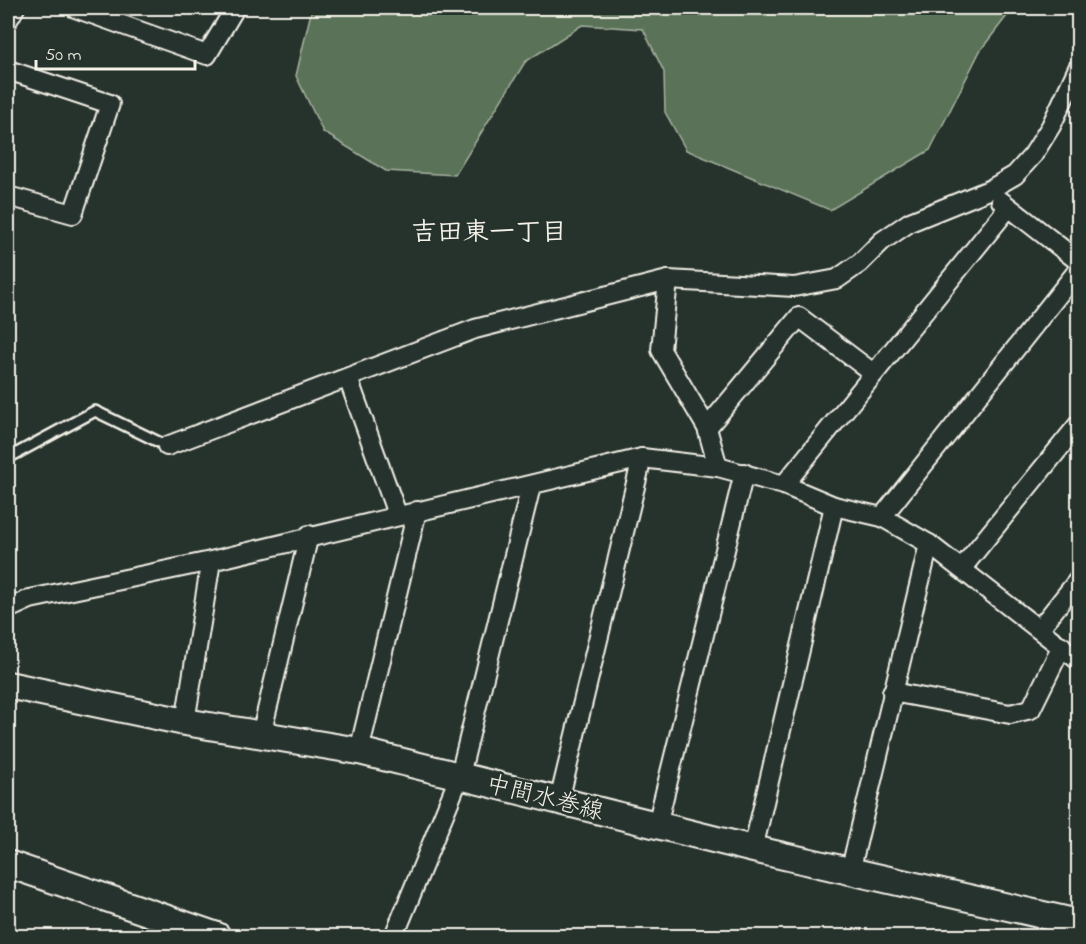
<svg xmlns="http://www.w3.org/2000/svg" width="1086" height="944" viewBox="0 0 1086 944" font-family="'Indie Flower','Klee One',sans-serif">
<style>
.green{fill:#5a7358;stroke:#a7b2a0;stroke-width:1.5}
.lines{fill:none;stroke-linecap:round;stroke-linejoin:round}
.lane-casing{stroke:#f4f1e8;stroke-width:14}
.street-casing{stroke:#f4f1e8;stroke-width:22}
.secondary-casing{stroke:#f4f1e8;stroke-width:30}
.lane{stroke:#26332d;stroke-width:9}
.street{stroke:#26332d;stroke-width:18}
.secondary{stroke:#26332d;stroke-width:26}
.labels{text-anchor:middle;stroke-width:5;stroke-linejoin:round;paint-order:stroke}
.street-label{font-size:24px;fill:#f4f1e8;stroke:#26332d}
.neighbourhood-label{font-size:26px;font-weight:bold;fill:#f4f1e8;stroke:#26332d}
</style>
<rect width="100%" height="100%" fill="#26332d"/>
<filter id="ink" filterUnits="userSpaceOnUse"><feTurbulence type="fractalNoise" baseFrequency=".0167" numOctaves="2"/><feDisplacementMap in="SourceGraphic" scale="12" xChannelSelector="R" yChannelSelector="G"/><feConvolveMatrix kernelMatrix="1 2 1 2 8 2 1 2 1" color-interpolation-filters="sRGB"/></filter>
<g filter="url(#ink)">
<!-- green -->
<polygon class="green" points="312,8 1013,8 980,51 930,150 830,210 686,150 665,112 664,72 643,29 582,25 525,62 455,175 386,171 323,132 296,76"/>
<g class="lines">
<defs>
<polyline id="lane" points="8,458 95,411 167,446"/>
<g id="street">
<polyline points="75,8 207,55 235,8"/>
<polyline points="8,20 15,8"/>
<polyline points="8,70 110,104 73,214 8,196"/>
<polyline points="1001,201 1078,261"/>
<polyline points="668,280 661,350 707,428 718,467"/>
<polyline points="348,378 397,514"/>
<polyline points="707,428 799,317 873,373"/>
<polyline points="167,446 475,329 668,280 794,287 837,279 860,263 882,241 910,222 989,190 1015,175 1033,155 1051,126 1078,68"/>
<polyline points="784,485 1008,208"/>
<polyline points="882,517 1078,270"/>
<polyline points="962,568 1078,425"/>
<polyline points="8,609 30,599 211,561 642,458 718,467 784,485 834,506 882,517 929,544 1078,660"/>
<polyline points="1040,628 1078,580"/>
<polyline points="892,692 1010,714 1031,709 1062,646"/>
<polyline points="185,722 211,561"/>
<polyline points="261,735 309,535"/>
<polyline points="359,751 417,511"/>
<polyline points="559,801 642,458"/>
<polyline points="657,825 744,473"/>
<polyline points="753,849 834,506"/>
<polyline points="850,872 929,544"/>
<polyline points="394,936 460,775 531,486"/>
</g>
<g id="secondary">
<polyline points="8,685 185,722 359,751 753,849 1078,923"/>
<polyline points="8,864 217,936"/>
</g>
</defs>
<!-- lane casing -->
<use href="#lane" class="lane-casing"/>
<!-- street casing -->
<use href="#street" class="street-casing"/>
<!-- secondary casing -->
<use href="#secondary" class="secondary-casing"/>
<!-- lane -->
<use href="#lane" class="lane"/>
<!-- street -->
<use href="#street" class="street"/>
<!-- secondary -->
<use href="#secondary" class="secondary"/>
</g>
</g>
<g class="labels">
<!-- street labels -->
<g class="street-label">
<text transform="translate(545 797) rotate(14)" y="8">中間水巻線</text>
</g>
<!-- neighbourhood labels -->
<g class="neighbourhood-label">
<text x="489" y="240">吉田東一丁目</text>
</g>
</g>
<!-- margin -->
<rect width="1086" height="944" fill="none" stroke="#26332d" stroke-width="30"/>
<rect x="15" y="15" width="1056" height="914" fill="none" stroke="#f4f1e8" stroke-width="2" filter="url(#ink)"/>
<!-- scale -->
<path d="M36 60v9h159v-9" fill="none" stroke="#f4f1e8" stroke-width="3"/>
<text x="45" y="60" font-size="18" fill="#f4f1e8" stroke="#26332d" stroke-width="4.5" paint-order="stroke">50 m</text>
</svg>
